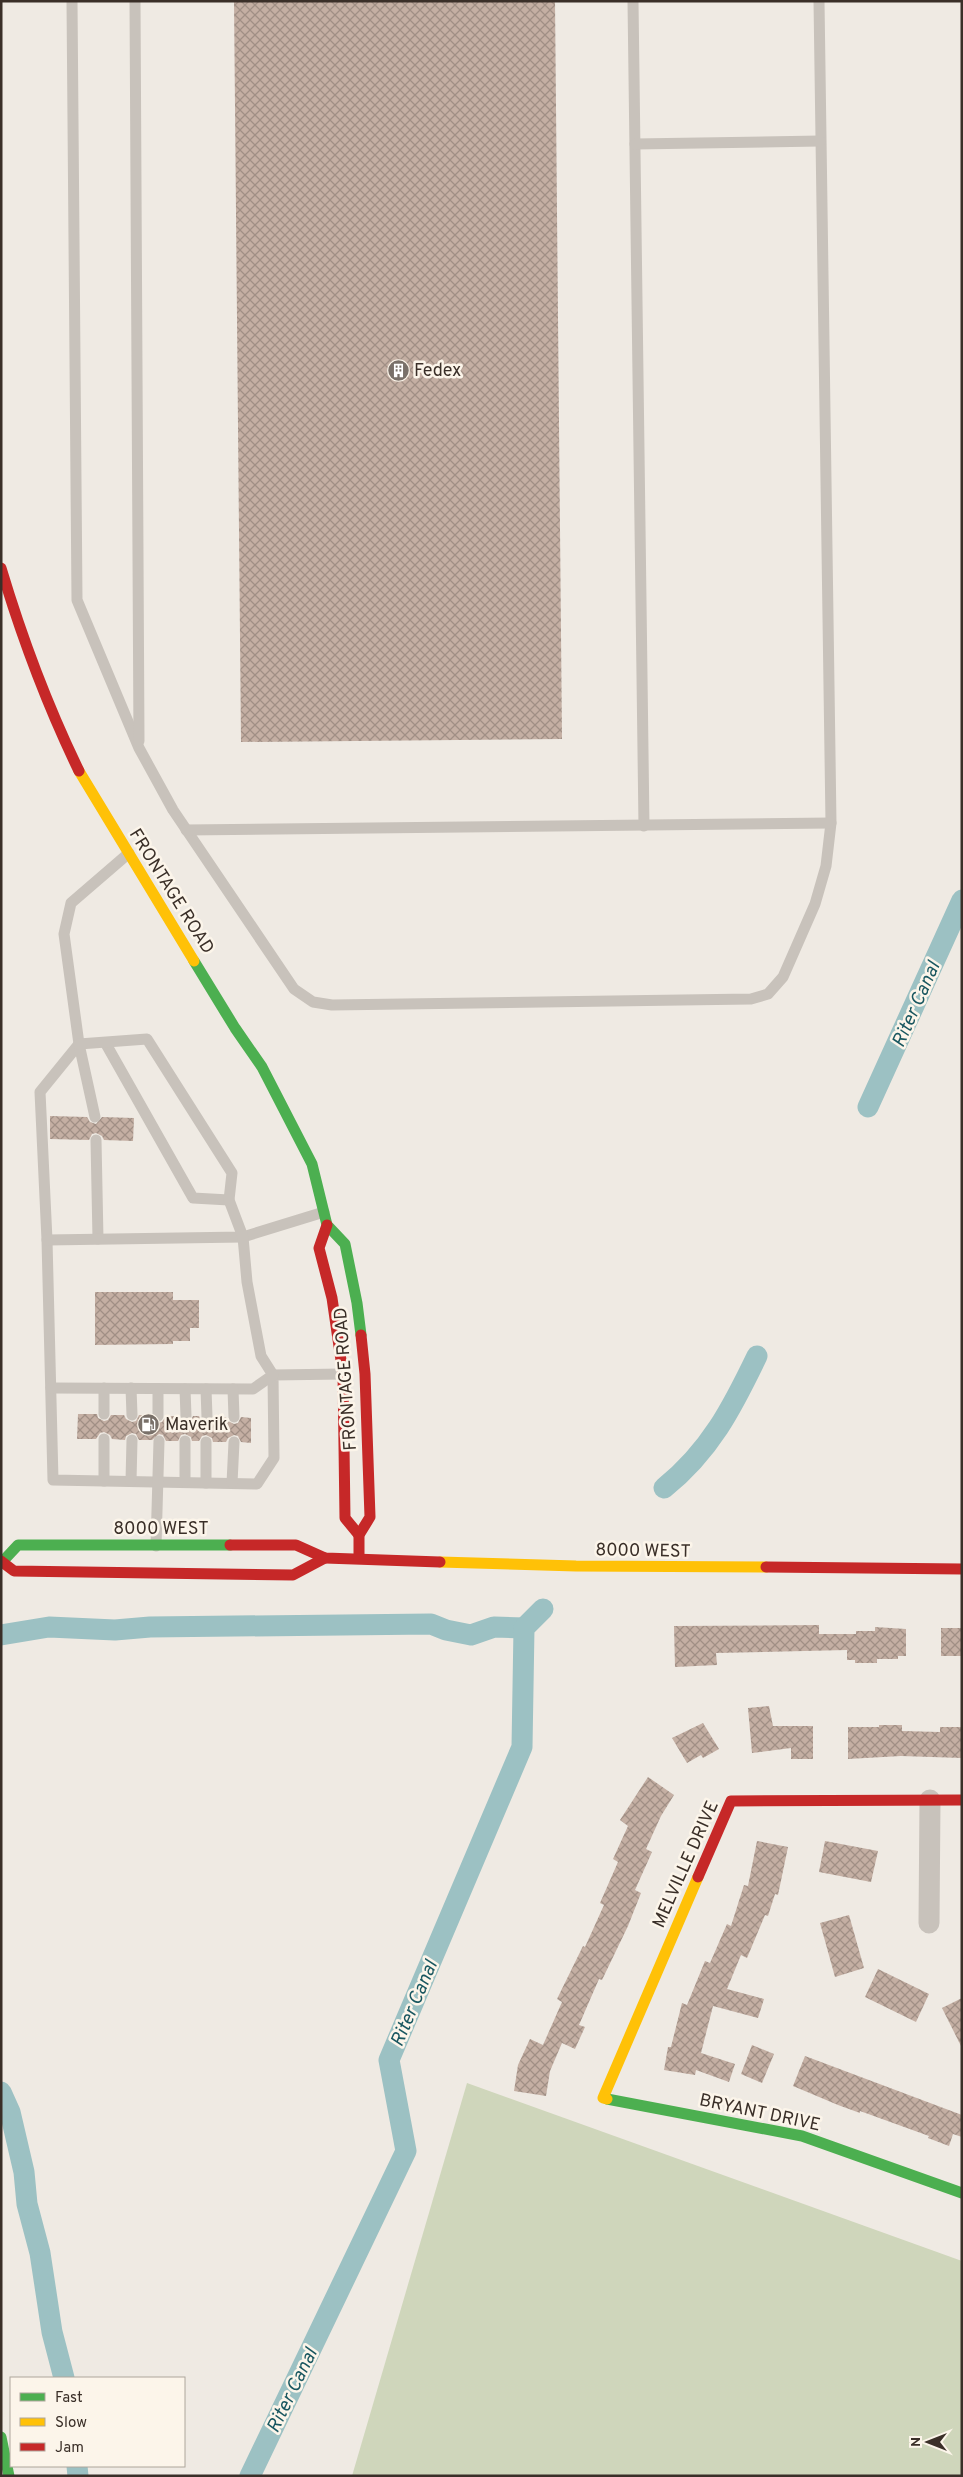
<svg xmlns="http://www.w3.org/2000/svg" width="963" height="2477" viewBox="0 0 963 2477" font-family="Overpass,sans-serif">
<style>
.green{fill:#cfd6bb}
.lines{fill:none;stroke-linecap:round;stroke-linejoin:round}
.canal{stroke:#9cc1c3;stroke-width:21}
.building{fill:url(#building-cross-hatch)}
.lane{stroke:#c8c2bb;stroke-width:11}
.street{stroke:#c8c2bb;stroke-width:21}
.fast{stroke:#4caf50;stroke-width:11}
.slow{stroke:#ffc107;stroke-width:11}
.jam{stroke:#c62828;stroke-width:11}
.labels{text-anchor:middle;stroke-width:5;stroke-linejoin:round;paint-order:stroke}
.poi-label{font-size:18px;fill:#3a2f28;stroke:#fcf5ea;text-anchor:start}
.street-label{font-size:18px;fill:#3a2f28;stroke:#fcf5ea}
.water-label{font-size:19px;font-style:italic;fill:#195760;stroke:#fcf5ea}
</style>
<defs>
<pattern id="building-cross-hatch" width="8" height="8" patternUnits="userSpaceOnUse" patternTransform="scale(1.25)"><rect width="8" height="8" fill="#c4afa3"/><path d="M0 0l8 8M0 8l8-8" fill="none" stroke="#a08f85"/></pattern>
</defs>
<rect width="100%" height="100%" fill="#efeae3"/>
<!-- green -->
<polygon class="green" points="467,2083 962,2261 962,2476 352,2476"/>
<g class="lines">
<!-- canal -->
<g class="canal">
<polyline points="868,1107 962,900"/>
<path d="M 664,1488 C 710,1451 732,1408 757,1356"/>
<polyline points="1,1635 49,1627 115,1630 150,1627 431,1624 446,1630 471,1635 494,1627 524,1628"/>
<polyline points="1,2092 10,2112 24,2172 27,2204 40,2253 52,2332 64,2378"/>
<polyline points="77,2466 78,2476"/>
<polyline points="250,2476 406,2151 389,2060 522,1747 524,1628 543,1609"/>
</g>
</g>
<!-- building -->
<g class="building">
<polygon points="234,1 555,1 562,739 241,742"/>
<polygon points="50,1116 87,1117 90,1122 96,1124 102,1117 134,1118 133,1141 104,1140 102,1136 96,1133 92,1134 89,1140 50,1139"/>
<polygon points="95,1292 173,1292 173,1300 199,1300 199,1328 190,1328 190,1341 173,1341 173,1344 95,1345"/>
<polygon points="78,1414 97,1414 98,1418 104,1421 108,1420 111,1415 124,1415 126,1419 132,1422 136,1421 139,1415 150,1415 152,1420 158,1423 162,1422 166,1416 178,1416 180,1420 186,1423 190,1422 193,1416 199,1416 201,1421 207,1424 211,1423 214,1417 226,1417 228,1421 234,1424 238,1423 241,1417 251,1418 251,1443 241,1442 238,1436 234,1435 228,1438 226,1442 213,1442 212,1438 206,1435 202,1436 199,1441 192,1441 191,1437 185,1434 181,1435 178,1441 166,1441 163,1435 159,1434 152,1440 139,1440 136,1434 132,1433 126,1436 125,1440 112,1439 110,1435 104,1432 100,1433 96,1439 77,1439"/>
<polygon points="819,1625 819,1634 856,1634 856,1631 875,1631 875,1627 906,1629 906,1656 898,1656 898,1659 877,1659 877,1663 855,1663 855,1660 847,1660 847,1650 716,1653 717,1665 675,1667 674,1626"/>
<rect x="941" y="1628" width="21" height="28"/>
<polygon points="769,1706 773,1726 813,1726 813,1759 791,1759 791,1748 752,1753 748,1708"/>
<polygon points="703,1723 719,1749 703,1758 701,1755 687,1763 672,1738"/>
<polygon points="879,1725 902,1725 902,1731 940,1732 940,1727 962,1727 962,1758 901,1756 848,1759 848,1727 879,1727"/>
<polygon points="648,1777 674,1795 661,1816 646,1849 652,1852 635,1890 641,1893 628,1926 602,1980 599,1979 579,2025 585,2027 575,2049 562,2043 550,2071 546,2096 514,2091 518,2065 530,2039 543,2045 562,2002 557,1999 583,1946 585,1947 604,1905 600,1903 618,1862 613,1859 628,1826 620,1820"/>
<polygon points="757,1841 788,1847 778,1895 775,1894 768,1916 765,1915 747,1958 741,1955 727,1989 764,1999 758,2018 713,2006 701,2053 735,2064 729,2082 696,2070 695,2075 664,2070 668,2047 671,2047 682,2003 687,2005 705,1961 710,1963 727,1924 731,1926 744,1885 748,1886"/>
<polygon points="825,1841 878,1851 871,1882 819,1872"/>
<polygon points="849,1915 864,1968 835,1977 820,1923"/>
<polygon points="878,1969 929,1994 916,2022 865,1997"/>
<polygon points="962,1998 962,2048 942,2008"/>
<polygon points="752,2045 774,2054 762,2083 741,2074"/>
<polygon points="805,2056 962,2115 962,2137 953,2134 949,2146 928,2138 929,2136 860,2111 860,2113 838,2105 793,2086"/>
</g>
<g class="lines">
<!-- lane -->
<g class="lane">
<polyline points="72,1 77,600 139,748 173,810 294,989 313,1002 332,1005 751,999 768,994 783,977 815,904 826,866 831,823 819,1"/>
<polyline points="135,1 139,741"/>
<polyline points="633,1 644,826"/>
<polyline points="635,144 820,141"/>
<polyline points="186,830 831,823"/>
<polyline points="79,1044 40,1092 47,1240 53,1480 257,1484 274,1458 273,1375 343,1374"/>
<polyline points="106,1044 193,1198 229,1200"/>
<polyline points="95,1117 79,1044 64,934 71,903 129,853"/>
<polyline points="96,1140 98,1239"/>
<polyline points="47,1240 243,1237 324,1212"/>
<polyline points="51,1388 253,1389 273,1375 261,1356 247,1282 243,1237 229,1200 232,1173 147,1039 79,1044"/>
<polyline points="131,1388 132,1415"/>
<polyline points="158,1389 158,1416"/>
<polyline points="185,1389 186,1416"/>
<polyline points="206,1389 207,1417"/>
<polyline points="233,1389 234,1417"/>
<polyline points="104,1414 104,1388"/>
<polyline points="104,1481 104,1439"/>
<polyline points="131,1481 132,1440"/>
<polyline points="185,1482 185,1441"/>
<polyline points="206,1483 206,1442"/>
<polyline points="232,1483 234,1442"/>
<polyline points="156,1546 159,1441"/>
</g>
<!-- street -->
<polyline class="street" points="929,1923 930,1800"/>
<!-- fast -->
<g class="fast">
<polyline points="194,961 235,1028 262,1067 312,1164 327,1225 345,1244 357,1303 361,1335"/>
<polyline points="3,1561 18,1545 230,1545"/>
<polyline points="607,2099 802,2136 962,2193"/>
<polyline points="1,2437 9,2476"/>
</g>
<!-- slow -->
<g class="slow">
<polyline points="79,771 194,961"/>
<polyline points="440,1562 576,1566 766,1567"/>
<polyline points="607,2099 603,2098 698,1877"/>
</g>
<!-- jam -->
<g class="jam">
<path d="M 1,568 C 22,638 47,705 79,771"/>
<polyline points="327,1225 319,1248 332,1298 343,1374 345,1518 359,1535"/>
<polyline points="230,1545 296,1545 325,1558 440,1562"/>
<polyline points="359,1558 359,1535 370,1517 365,1374 361,1335"/>
<polyline points="1,1561 14,1571 293,1575 325,1558"/>
<polyline points="766,1567 962,1569"/>
<polyline points="698,1877 731,1801 962,1800"/>
</g>
</g>
<!-- icons -->
<defs>
<symbol id="building-disc" viewBox="-11 -11 22 22"><circle r="9.5" fill="#797069" stroke="#fcf5ea"/><path d="M-4-6H4V6H1V3H-1V6H-4ZM-2.5-4.3h1.7v1.8h-1.7ZM.8-4.3h1.7v1.8H.8ZM-2.5-1h1.7V.8h-1.7ZM.8-1h1.7V.8H.8Z" fill="#fff"/></symbol>
<symbol id="fuel-disc" viewBox="-11 -11 22 22"><circle r="9.5" fill="#797069" stroke="#fcf5ea"/><path d="M-5.5-6h7V0h2V4h1.3V-2.5L3-4.5l.8-.8L6-3V5H2.5V1h-1V6h-7ZM-4.2-4.7v3.2H.2V-4.7Z" fill="#fff"/></symbol>
</defs>
<g fill-rule="evenodd">
<use href="#building-disc" x="386" y="358" width="25" height="25"/>
<use href="#fuel-disc" x="136" y="1412" width="25" height="25"/>
</g>
<g class="labels">
<!-- poi labels -->
<g class="poi-label">
<text x="414" y="376">Fedex</text>
<text x="165" y="1430">Maverik</text>
</g>
<!-- street labels -->
<g class="street-label">
<text transform="translate(172 891) rotate(58)" y="6">FRONTAGE ROAD</text>
<text transform="translate(345 1379) rotate(-94)" y="6">FRONTAGE ROAD</text>
<text x="161" y="1534">8000 WEST</text>
<text transform="translate(643 1550) rotate(1)" y="6">8000 WEST</text>
<text transform="translate(685 1864) rotate(-66)" y="6">MELVILLE DRIVE</text>
<text transform="translate(760 2112) rotate(12)" y="6">BRYANT DRIVE</text>
</g>
<!-- water labels -->
<g class="water-label">
<text transform="translate(915 1004) rotate(-66)" y="7">Riter Canal</text>
<text transform="translate(413 2003) rotate(-67)" y="7">Riter Canal</text>
<text transform="translate(291 2390) rotate(-64)" y="7">Riter Canal</text>
</g>
</g>
<!-- border -->
<rect width="963" height="2477" fill="none" stroke="#3a2f28" stroke-width="5"/>
<!-- legend -->
<rect x="10" y="2377" width="175" height="90" fill="#fcf5ea" stroke="#aea69c"/>
<rect x="20" y="2393" width="25" height="8" fill="#4caf50" stroke="#aea69c"/>
<text x="55" y="2402" font-size="15" fill="#3a2f28">Fast</text>
<rect x="20" y="2418" width="25" height="8" fill="#ffc107" stroke="#aea69c"/>
<text x="55" y="2427" font-size="15" fill="#3a2f28">Slow</text>
<rect x="20" y="2443" width="25" height="8" fill="#c62828" stroke="#aea69c"/>
<text x="55" y="2452" font-size="15" fill="#3a2f28">Jam</text>
<!-- north arrow -->
<g transform="translate(928 2442) rotate(270)" stroke="#fcf5ea" stroke-width="4" paint-order="stroke">
<path d="M0-4L9 19L0 12L-9 19Z" fill="#3a2f28"/>
<text y="-8" font-size="14" font-weight="bold" text-anchor="middle" fill="#3a2f28">N</text>
</g>
</svg>
